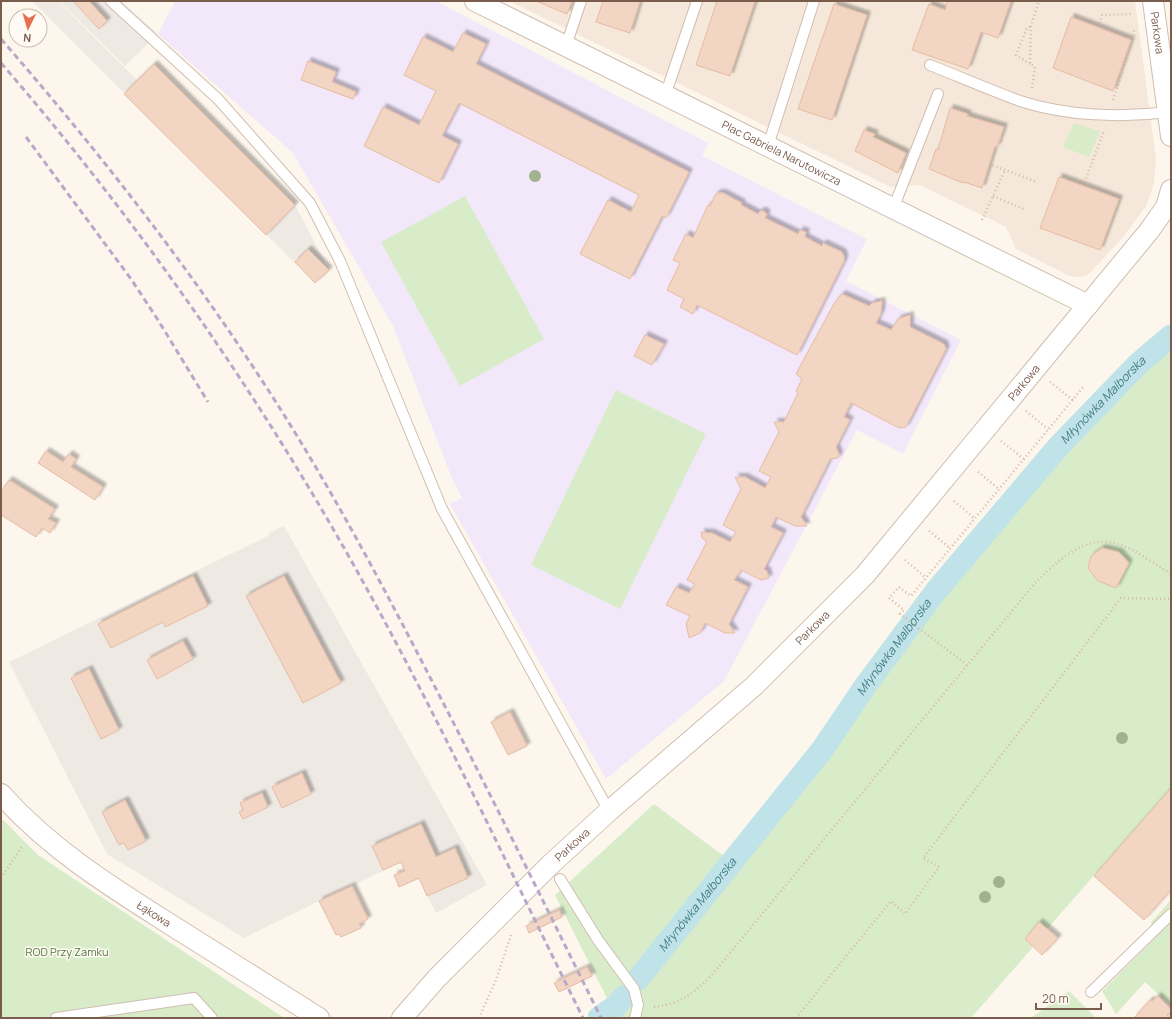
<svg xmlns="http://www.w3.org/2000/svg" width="1172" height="1019" viewBox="0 0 1172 1019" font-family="Manrope,sans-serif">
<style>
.residential{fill:#f5e8da}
.industrial{fill:#efe9e4}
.education{fill:#f3e8fa}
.green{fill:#d8ecc9}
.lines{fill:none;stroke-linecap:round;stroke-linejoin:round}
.canal{stroke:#bfe3e8;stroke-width:23}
.building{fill:#f3d5c3;stroke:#e6bba3;filter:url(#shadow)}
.lane-casing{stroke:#d1beb0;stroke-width:12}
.street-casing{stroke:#d1beb0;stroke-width:22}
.path{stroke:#d9b8a5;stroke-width:2.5;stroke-dasharray:1 3;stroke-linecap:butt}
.lane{stroke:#fff;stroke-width:10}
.street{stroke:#fff;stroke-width:20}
.rail{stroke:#b9a8c9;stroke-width:3;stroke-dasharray:6 4;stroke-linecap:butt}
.tree{fill:#a0b28e}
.labels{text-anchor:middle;stroke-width:3;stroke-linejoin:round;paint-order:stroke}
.street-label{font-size:11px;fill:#7a5c4d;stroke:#fffaf3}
.park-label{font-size:11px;fill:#537a41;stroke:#fffaf3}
.water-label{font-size:12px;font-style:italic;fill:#437c86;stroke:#fffaf3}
</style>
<defs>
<filter id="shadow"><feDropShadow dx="3.5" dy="-3.5" stdDeviation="1" flood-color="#0004"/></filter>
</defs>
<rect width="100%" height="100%" fill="#fdf6ec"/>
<!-- residential -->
<polygon class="residential" points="509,1 1135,1 1156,159 1154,184 1146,206 1124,236 1089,274 1080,277 1069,276 1016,249 1006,227 920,185 891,187"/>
<!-- industrial -->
<g class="industrial">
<polygon points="32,1 58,1 137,80 154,64 295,205 329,270 315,283"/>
<polygon points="59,1 121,1 158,34 125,66"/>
<polygon points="284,526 487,885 436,913 419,879 399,887 394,875 405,871 401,862 352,886 368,919 359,924 361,928 341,937 339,934 336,935 319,901 244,938 107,854 9,662 268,536 269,533"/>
</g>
<!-- education -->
<polygon class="education" points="175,1 436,1 708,143 702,156 867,239 846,281 961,340 903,454 857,430 724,681 606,779 450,504 462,498 451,476 393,326 293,153 158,34"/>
<!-- green -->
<g class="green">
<polygon points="1074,123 1100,131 1089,157 1063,147"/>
<polygon points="465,196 544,339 460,386 381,242"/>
<path d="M 1171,349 L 1171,788 L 1047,929 L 1039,922 L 1025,939 L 1033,947 L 971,1018 L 617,1018 L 555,895 L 654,804 L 737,866 L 911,635 C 940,592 976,553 1011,514 C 1061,456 1111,396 1171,349 Z"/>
<polygon points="616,390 706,434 620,609 531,565"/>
<polygon points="1,818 38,855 284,1018 1,1018"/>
<polygon points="1171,900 1171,1006 1145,982 1116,1014 1102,991 1156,937 1151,922"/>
<polygon points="1069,991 1096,1018 1031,1018"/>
</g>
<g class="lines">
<!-- canal -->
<g class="canal">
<path id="s1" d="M 638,979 L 822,750 L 866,685 L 936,591 L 1058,447 L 1138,364 L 1171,336"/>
<polyline points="599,1018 616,1006 624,997"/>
</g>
</g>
<!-- building -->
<g class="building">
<polygon points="73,1 89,1 107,21 99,29"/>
<polygon points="536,1 572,1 567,14"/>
<polygon points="603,1 640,1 630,33 596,22"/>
<polygon points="717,1 755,1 730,76 696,65"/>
<polygon points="948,1 1011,1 998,38 981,32 968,69 912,50 929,4 945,10"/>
<polygon points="834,4 867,15 832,120 798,109"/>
<polygon points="1071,17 1131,40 1113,91 1053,68"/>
<polygon points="463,33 486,44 476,64 689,172 666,218 662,216 630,279 580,254 608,200 631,212 639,195 459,103 442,136 458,144 439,183 364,146 383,107 419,125 436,91 404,75 423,37 453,52"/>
<polygon points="308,61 336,72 332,82 356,92 353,99 301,80"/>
<polygon points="154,64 295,205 266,235 124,94"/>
<polygon points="950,108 968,114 967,116 1004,127 997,147 995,146 982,188 964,182 963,183 929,169 936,149 938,150"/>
<polygon points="864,130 875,134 873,137 906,153 898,173 855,151"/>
<polygon points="1059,177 1119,199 1100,250 1040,228"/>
<polygon points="718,193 723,193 742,203 741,205 758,214 760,211 764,211 767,214 765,218 798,234 800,230 806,232 805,237 822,246 823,243 842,252 844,256 844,261 797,355 697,305 693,314 680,307 684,299 667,290 680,263 673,260 686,234 693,238 708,205 710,206 715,195"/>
<polygon points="308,249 329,270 315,283 295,262"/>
<polygon points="842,294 869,306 872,303 882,301 881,313 876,323 891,330 898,319 910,315 910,327 944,344 946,349 906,427 899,428 851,403 844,417 850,420 836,447 839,454 838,458 830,459 801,517 807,526 795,526 776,517 771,527 783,533 764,569 767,571 769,578 761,580 741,570 734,580 748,587 729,624 735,633 725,633 705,623 700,633 689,638 686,624 690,616 666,605 676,587 689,593 695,584 687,580 707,542 702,538 701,532 712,533 730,542 736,532 723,525 741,489 735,477 745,477 765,488 771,477 759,471 779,432 774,422 784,422 798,393 796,391 802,379 796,374 835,302"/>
<polygon points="645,335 664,344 652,365 634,356"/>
<polygon points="46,451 63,462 69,454 76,459 71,467 103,487 95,500 38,463"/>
<polygon points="9,480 55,509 48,519 56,523 50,533 42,528 36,537 1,515 1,490 2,490"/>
<polygon points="1102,548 1119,552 1129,563 1116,588 1098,581 1088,568 1091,556"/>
<polygon points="193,576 208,606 165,627 163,622 111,648 98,624"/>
<polygon points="284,576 341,683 303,703 246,596"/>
<polygon points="183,641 193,659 157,679 147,660"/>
<polygon points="89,669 119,730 101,739 71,678"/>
<polygon points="510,712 527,746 508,755 491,722"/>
<polygon points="302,773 311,794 282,808 272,787"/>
<polygon points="1171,788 1171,890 1144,920 1094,876"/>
<polygon points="262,793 268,807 243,819 239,812 243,810 240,803"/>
<polygon points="125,800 146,841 128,850 124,843 119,845 102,812"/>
<polygon points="421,824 436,857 455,848 468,878 427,896 419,878 399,887 394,875 405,871 401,862 383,870 372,846"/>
<polygon points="352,886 368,919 359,924 361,928 341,937 339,934 336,935 319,901"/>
<polygon points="559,910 562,917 529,933 526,926"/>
<polygon points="1039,922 1058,938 1042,955 1025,939"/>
<polygon points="587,967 592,976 559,992 554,983"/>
<polygon points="1158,996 1171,1009 1171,1012 1167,1015 1170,1018 1134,1018 1150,1000 1152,1001"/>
</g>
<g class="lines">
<defs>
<g id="lane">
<polyline points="111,1 218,99 310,203 340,261 442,509 609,811"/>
<polyline points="566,46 581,1"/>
<path d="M 930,65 C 960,77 990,90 1020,101 C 1066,116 1122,118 1168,112"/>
<polyline points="665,96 697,1"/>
<polyline points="768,146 814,1"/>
<polyline points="893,209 938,94"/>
<polyline points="560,879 598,940 634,989 638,1005 635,1018"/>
<polyline points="1091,992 1171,914"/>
<polyline points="56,1018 194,998 212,1018"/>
</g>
<g id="street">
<path id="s2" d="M 475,1 L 1088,305"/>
<path id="s3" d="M 1153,1 L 1171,136"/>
<path id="s4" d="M 1,794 C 49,848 108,885 168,923 C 218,955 269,986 319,1018"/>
<path id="s5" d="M 402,1018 L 437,978 L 550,865 L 609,811 L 754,686 L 865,575 L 1149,231 L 1166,207 L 1171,190"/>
</g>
</defs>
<!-- lane casing -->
<use href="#lane" class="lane-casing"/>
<!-- street casing -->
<use href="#street" class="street-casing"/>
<!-- path -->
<g class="path">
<polyline points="1098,27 1102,15 1133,14"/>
<polyline points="1030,64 1016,55 1027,28 1031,26"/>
<polyline points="1032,88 1035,67 1030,64 1031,26 1039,1"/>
<polyline points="1113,100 1134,38 1134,30"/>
<polyline points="989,164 1037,182"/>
<polyline points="1083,186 1104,131"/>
<polyline points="993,196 1026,210"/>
<polyline points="982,220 1005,170"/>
<polyline points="1050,382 1073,400"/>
<polyline points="1026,411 1048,429"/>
<polyline points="1001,441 1024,459"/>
<polyline points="978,472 999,489"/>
<polyline points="954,501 974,518"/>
<polyline points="929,531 950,548"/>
<polyline points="905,560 925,577"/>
<polyline points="967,665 900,614 904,610 889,598 899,587 911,596 1084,386"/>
<polyline points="1,878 23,845"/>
<path d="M 654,1007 C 681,1004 692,994 711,976 L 1036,582 C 1057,562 1085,533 1118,544 C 1137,550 1154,564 1171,574"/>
<polyline points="479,1018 496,980 511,935"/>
<polyline points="796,1018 891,901 905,914 939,867 923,858 1121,598 1171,599"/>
</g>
<!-- lane -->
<use href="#lane" class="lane"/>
<!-- street -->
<use href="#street" class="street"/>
<!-- rail -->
<g class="rail">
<path d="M 1,39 C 95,147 183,259 261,379 C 326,478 381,582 435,687 C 492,797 546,907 601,1018"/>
<path d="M 1,63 C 133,215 249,380 348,555 C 433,705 506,863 583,1018"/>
<polyline points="26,137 131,279 158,320 208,402"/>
</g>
</g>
<!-- trees -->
<g class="tree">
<circle cx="535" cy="176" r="6"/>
<circle cx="1122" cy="738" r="6"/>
<circle cx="999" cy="882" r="6"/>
<circle cx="985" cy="897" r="6"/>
</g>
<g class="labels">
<!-- street labels -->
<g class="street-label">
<text dy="4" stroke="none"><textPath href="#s3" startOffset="32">Parkowa</textPath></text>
<text dy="4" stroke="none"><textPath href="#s2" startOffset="342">Plac Gabriela Narutowicza</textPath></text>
<text dy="4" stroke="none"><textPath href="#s5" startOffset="891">Parkowa</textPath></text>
<text dy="4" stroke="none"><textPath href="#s5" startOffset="567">Parkowa</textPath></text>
<text dy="4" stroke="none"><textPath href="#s5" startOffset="243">Parkowa</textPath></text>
<text dy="4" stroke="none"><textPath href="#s4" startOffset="195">Łąkowa</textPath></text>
</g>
<!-- park labels -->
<g class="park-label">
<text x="67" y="956">ROD Przy Zamku</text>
</g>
<!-- water labels -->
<g class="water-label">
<text dy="4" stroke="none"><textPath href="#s1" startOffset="743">Młynówka Malborska</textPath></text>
<text dy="4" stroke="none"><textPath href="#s1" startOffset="419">Młynówka Malborska</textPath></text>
<text dy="4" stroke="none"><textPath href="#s1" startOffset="95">Młynówka Malborska</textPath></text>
</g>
</g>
<!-- border -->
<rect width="1172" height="1019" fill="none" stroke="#7a5c4d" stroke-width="4"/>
<!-- north arrow -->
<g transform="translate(28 28) rotate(185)"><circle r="19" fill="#fffaf3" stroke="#cabbb1"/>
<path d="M0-3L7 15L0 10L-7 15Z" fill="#e76f51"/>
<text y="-6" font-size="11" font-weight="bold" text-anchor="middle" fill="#7a5c4d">N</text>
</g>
<!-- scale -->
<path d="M1036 1003v6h65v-6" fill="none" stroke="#7a5c4d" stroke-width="2"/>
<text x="1042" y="1003" font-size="12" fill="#7a5c4d" stroke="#fffaf3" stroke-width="3" paint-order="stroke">20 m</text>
</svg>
